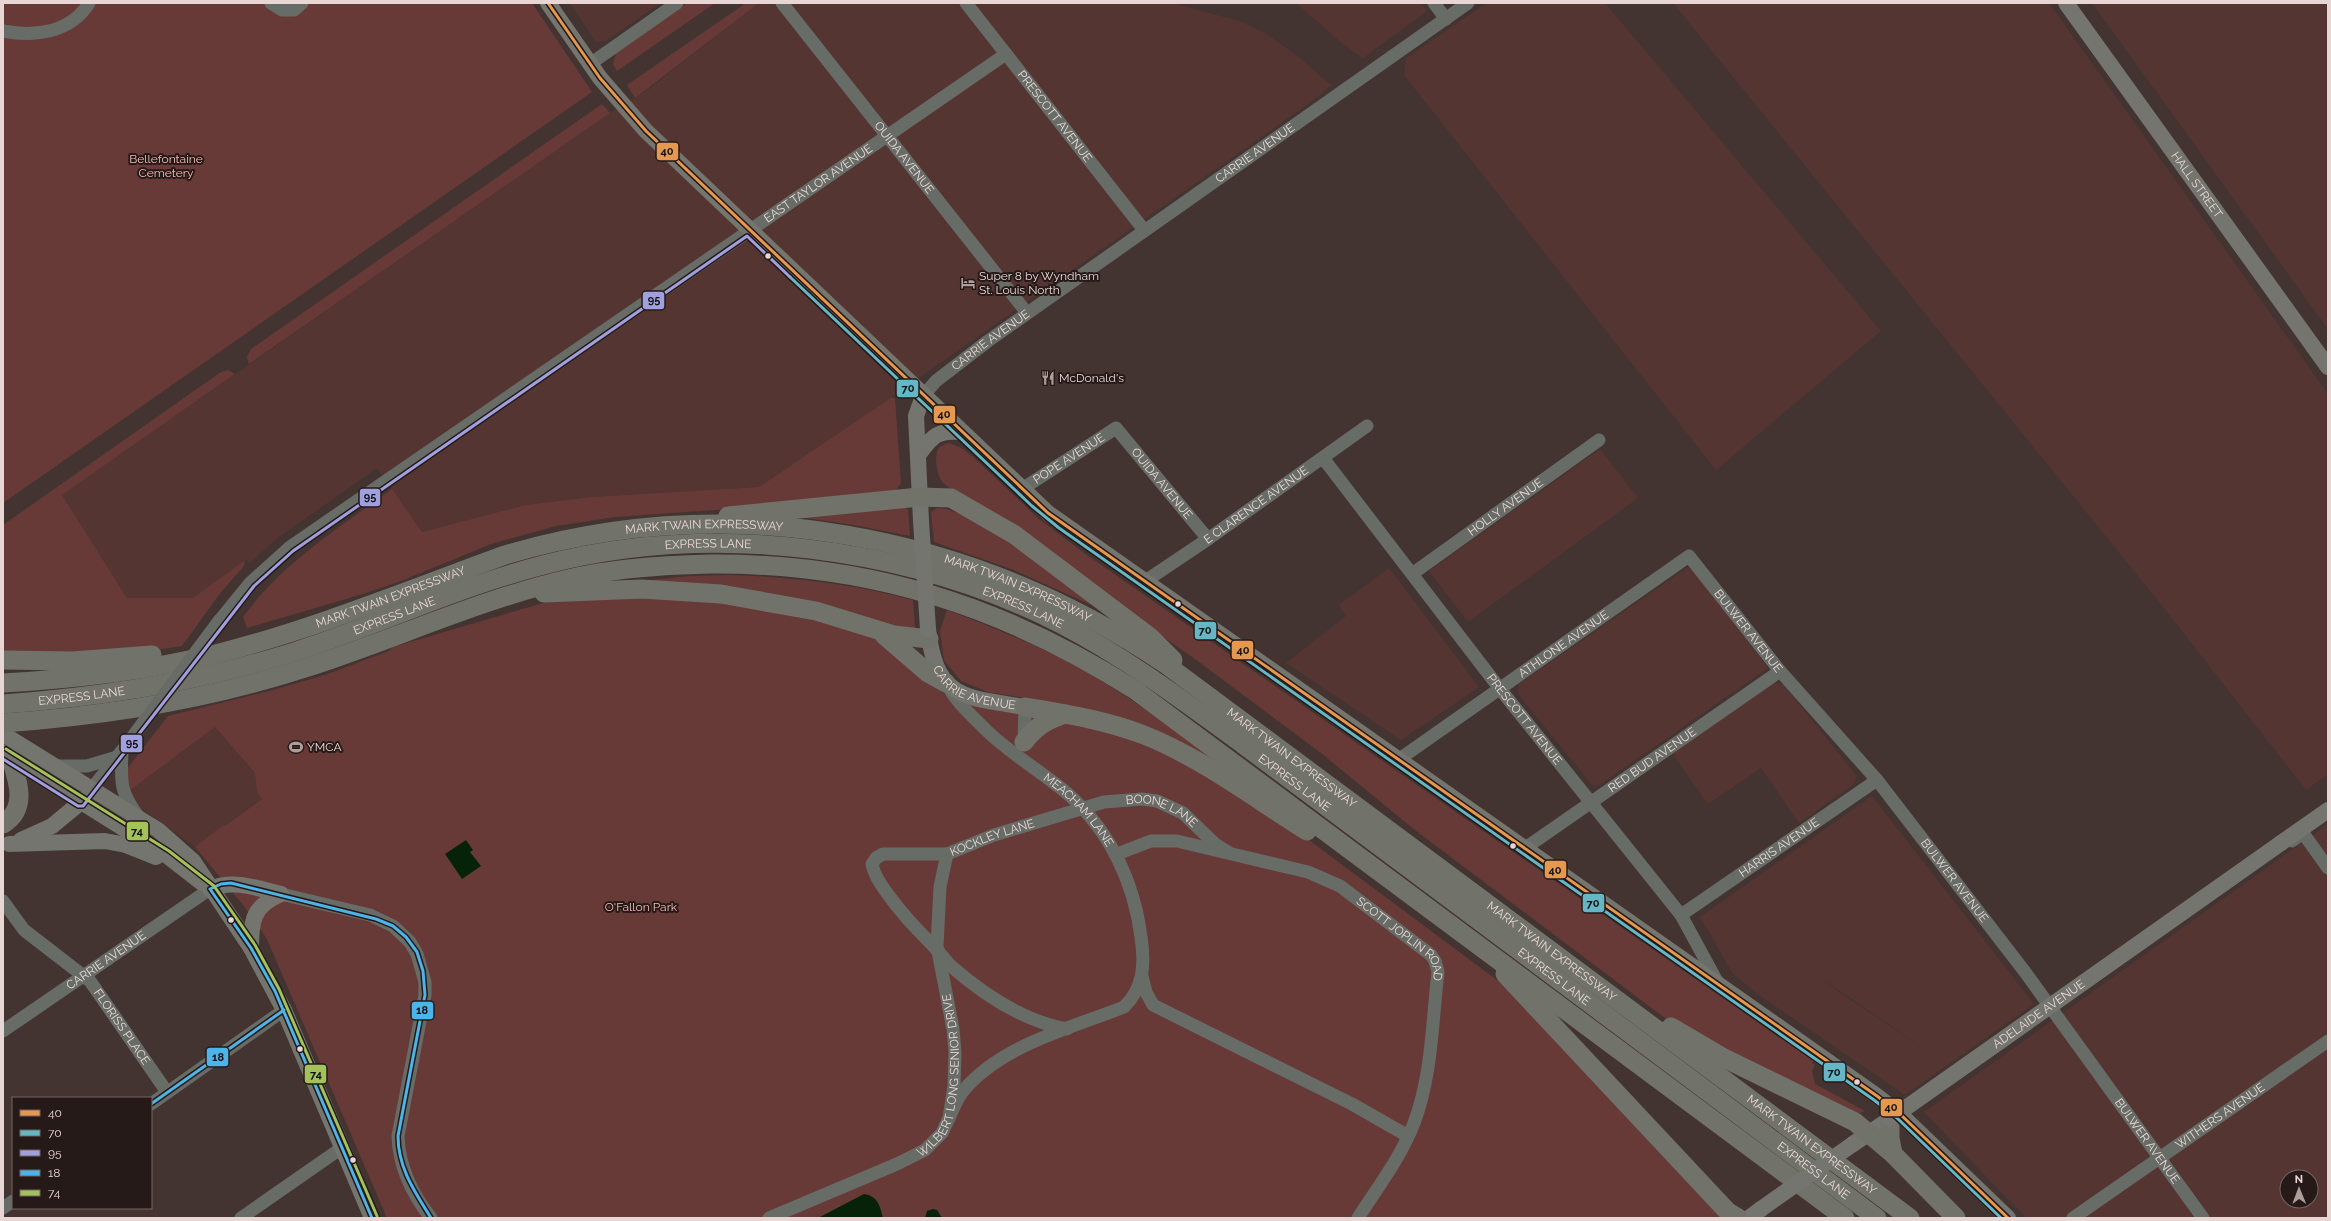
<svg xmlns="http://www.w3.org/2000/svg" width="2331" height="1221" viewBox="0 0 2331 1221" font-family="Raleway,sans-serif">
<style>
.built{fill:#543532;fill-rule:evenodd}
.green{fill:#683a37}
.water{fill:#062309}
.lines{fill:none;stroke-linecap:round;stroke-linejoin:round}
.minor{stroke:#686c67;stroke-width:13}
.major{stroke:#73756e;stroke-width:16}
.highway{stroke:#71736b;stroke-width:19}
.minor-bridge{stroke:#686c67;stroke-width:13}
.major-bridge{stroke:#73756e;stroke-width:16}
.bus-1-casing{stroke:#261a19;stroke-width:6}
.bus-2-casing{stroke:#261a19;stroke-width:6}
.bus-3-casing{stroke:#261a19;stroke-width:6}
.bus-4-casing{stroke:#261a19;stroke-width:6}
.bus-5-casing{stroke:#261a19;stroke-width:6}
.bus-1{stroke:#e6984e;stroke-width:3}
.bus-2{stroke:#65b7c5;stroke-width:3}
.bus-3{stroke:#a0a0df;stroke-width:3}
.bus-4{stroke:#4db4e9;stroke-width:3}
.bus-5{stroke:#a3c25b;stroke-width:3}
.bus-dot{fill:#e8d6d4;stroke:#261a19;stroke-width:1.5}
.labels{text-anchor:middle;stroke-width:4;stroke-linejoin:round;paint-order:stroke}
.street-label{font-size:12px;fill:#e8d6d4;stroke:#261a19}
.park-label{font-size:12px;fill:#f6bbb6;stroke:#261a19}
.poi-label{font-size:12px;fill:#e8d6d4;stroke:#261a19;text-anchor:start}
.line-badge{stroke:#261a19;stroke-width:1.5}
.pale-badge-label{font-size:11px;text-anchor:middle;font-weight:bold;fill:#111}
</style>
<rect width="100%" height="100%" fill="#433432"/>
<!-- built -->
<g class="built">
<polygon points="570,3 661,3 605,41 596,42"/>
<polygon points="759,3 1172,3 1239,21 1265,33 1299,57 1331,85 1318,97 892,397 759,487 591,497 525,505 422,532 377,468 275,540 250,563 245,560 193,598 127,598 62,495 610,113 646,91"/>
<polygon points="1296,3 1421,3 1427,11 1363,58 1343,44"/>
<polygon points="1487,3 1605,3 1881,331 1716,470 1404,75 1406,58"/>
<polygon points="1673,3 2049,3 2328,394 2328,774 2306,790 2164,608"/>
<polygon points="2092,3 2328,3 2328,329"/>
<polygon points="1600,449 1638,498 1468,622 1429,571"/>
<polygon points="1691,565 1768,668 1598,786 1592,785 1518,694 1519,684"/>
<polygon points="1389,568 1479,687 1401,740 1286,663 1346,616 1339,605"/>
<polygon points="1779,683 1784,685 1855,774 1856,778 1854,784 1799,823 1761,768 1708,804 1672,753 1769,685"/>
<polygon points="215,727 271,792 195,847 139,807 133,800 129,791"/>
<path d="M 1872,796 L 2034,1004 L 1905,1095 L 1759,995 L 1733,974 L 1700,917 ZM 1821,978 L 1936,1057 L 1842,994 Z"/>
<path d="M 2328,824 L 2328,1218 L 2026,1218 L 1924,1112 ZM 2287,1177 L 2311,1177 L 2311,1201 L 2287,1201 Z"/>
</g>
<!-- green -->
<g class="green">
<polygon points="3,3 532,3 592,92 3,503"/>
<polygon points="687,3 715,3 617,71 613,64 616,53"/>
<polygon points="746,3 759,3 635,98 627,85"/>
<polygon points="602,104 610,113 249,364 247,357 251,349"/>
<polygon points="228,370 235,374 62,495 127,598 193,598 245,560 244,566 221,592 182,646 142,652 3,656 3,525 221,372"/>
<path d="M 892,397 L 895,399 L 901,483 L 897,489 L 889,494 L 729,509 L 615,517 L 556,526 L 491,544 L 401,581 L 363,594 L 247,628 L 243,617 C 282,563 339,528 392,489 L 422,532 L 525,505 L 591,497 L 759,487 Z"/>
<path d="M 949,443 L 963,449 L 973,457 L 1039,519 L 1084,553 L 1813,1061 L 1812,1063 L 1815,1065 L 1812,1071 L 1815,1084 L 1865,1111 L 1858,1114 L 1704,1043 L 1665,1018 L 1415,830 L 1321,753 L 1195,659 L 951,489 C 948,486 943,484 941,480 C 937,474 933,453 940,447 C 942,445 946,444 949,443 Z"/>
<polygon points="905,507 908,510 910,536 854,525 792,516"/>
<path d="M 937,508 C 974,508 1066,584 1098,608 L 1014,570 L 934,542 L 931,512 Z"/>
<path d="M 730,575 C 793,577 853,584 913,600 L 915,628 L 913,631 L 602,585 L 690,576 Z"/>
<polygon points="714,597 872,633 929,678 948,698 1084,723 1161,749 1290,826 1501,983 1718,1207 1719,1218 387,1218 267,939 244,906 195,847 222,826 226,825 262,799 257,792 255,773 215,727 129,791 126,770 168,716 273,690 325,675 389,651 393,647 557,599"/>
<path d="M 947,610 C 992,627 1037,645 1079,668 C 1146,705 1207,755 1267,801 L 1203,761 L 1020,697 L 988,692 L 961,681 L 944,660 L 940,631 Z"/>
</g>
<!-- water -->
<g class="water">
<polygon points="466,840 473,850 470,852 481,866 462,879 445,854"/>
<path d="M 864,1194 C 878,1196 880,1206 883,1218 L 818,1218 Z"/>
<polygon points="933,1209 937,1210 942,1218 925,1218 927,1211"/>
</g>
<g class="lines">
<!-- minor -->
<g class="minor">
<polyline points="271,3 282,10 294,10 302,3"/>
<path id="s1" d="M 782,3 L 1027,313"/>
<path id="s2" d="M 966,3 L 1144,230"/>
<polyline points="1434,3 1446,19"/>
<path d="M 3,31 C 34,37 71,33 89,3"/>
<polyline points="590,64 677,3"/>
<path id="s3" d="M 923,396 L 936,381 L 988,341 L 1468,3"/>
<path id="s4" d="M 1323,458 L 1500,689 L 1681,915 L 1719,985"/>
<path id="s5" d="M 1022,489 L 1116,428 L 1208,539"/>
<path id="s6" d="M 1412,574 L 1599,440"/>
<path id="s7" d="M 1144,582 L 1208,539 L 1367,426"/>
<path id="s8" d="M 219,621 L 250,583 L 290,547 L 1006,54"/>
<path id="s9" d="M 946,683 C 956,702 971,715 987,731 C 1012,755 1042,772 1068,794 C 1110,831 1134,882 1141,937 C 1145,963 1144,988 1124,1007 C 1071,1028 1001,1045 963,1091 C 957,1099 953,1109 949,1118"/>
<polyline points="1024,744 1025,707"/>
<path d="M 122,751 C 121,782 119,790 138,816"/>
<path id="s10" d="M 1398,760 L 1689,556 L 1780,671 L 1877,780 L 2025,972 L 2203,1218"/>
<polyline points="56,766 87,766 117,757"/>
<polyline points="86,796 128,743"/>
<polyline points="2292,841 2303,833 2328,868"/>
<path id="s11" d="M 1524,849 L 1780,671"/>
<path id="s12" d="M 1117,854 L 1151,841 L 1177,841 L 1308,872 L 1340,886 L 1431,955 L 1435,961 L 1438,972 C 1432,1022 1432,1076 1414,1123 C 1401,1157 1378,1187 1358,1218"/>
<path d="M 281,894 L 370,915 L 393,926 L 410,942 L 417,954 L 425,982 L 425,995 L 398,1136 C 399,1167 412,1194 431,1218"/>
<path id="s13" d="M 3,901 L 24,930 L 90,981 L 167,1092"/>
<path id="s14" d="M 1681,915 L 1877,780"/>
<polyline points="1142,976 1146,992 1153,1005 1352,1104 1408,1136"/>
<path id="s15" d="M 1067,1029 C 1023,1021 984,995 951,966 C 946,961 942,955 937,950 C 923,935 909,922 896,905 C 887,893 875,879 872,864 L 876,858 L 883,854 L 947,854 L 994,835 L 1104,802 L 1142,799 L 1157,801 L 1183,813 L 1215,844 L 1228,852"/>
<path id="s16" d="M 3,1031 L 210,889"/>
<polyline points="151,1104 284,1010"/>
<polyline points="3,1208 13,1201"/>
<polyline points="241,1218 343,1147"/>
<path id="s17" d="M 769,1218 L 897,1164 L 925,1150 L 942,1133 L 949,1118 L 954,1086 L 955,1052 L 953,1029 L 937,946 L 940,887 L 947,854"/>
<path id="s18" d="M 2073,1218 L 2328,1041"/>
</g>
<!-- major -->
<g class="major">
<polyline points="548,3 600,78 646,131 1048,513 1877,1096 1900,1114 2008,1218"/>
<path id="s19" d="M 2066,3 L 2328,367"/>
<path d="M 919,454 C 933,435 938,430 962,432"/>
<polyline points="921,521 916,416 923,396"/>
<path id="s20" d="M 928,629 C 936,700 965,697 1025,707"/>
<polyline points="3,734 140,819 158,830 193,861 251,948 284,1010 372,1218"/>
<polyline points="3,753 166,855 202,883"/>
<polyline points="21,840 52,826 81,802"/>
<polyline points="2281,843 2328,810"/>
<polyline points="9,844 105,841 126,845 156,857"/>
<path d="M 210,889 C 233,879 257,888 281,894"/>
<path d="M 251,948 C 251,920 253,906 281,894"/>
<polyline points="1853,1144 1890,1119"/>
<polyline points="1749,1218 1761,1209"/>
</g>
<!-- highway -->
<g class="highway">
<polyline points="728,516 920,497 951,498 1015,535 1150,637 1173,660"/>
<polyline points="544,593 642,589 721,594 816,611 894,635 929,639"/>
<polyline points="884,635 928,673 946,683"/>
<polyline points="3,660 73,661 152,655"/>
<path id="s21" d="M 3,683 C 74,679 146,671 216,654 C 314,629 409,590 505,555 C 731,488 970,533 1164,663 L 1910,1218"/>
<path id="s22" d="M 3,704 C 102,697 199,682 294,652 C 378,625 458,587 543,565 C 711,521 909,546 1063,625 C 1128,659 1185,702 1244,745 L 1877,1218"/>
<path d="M 1025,707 C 1066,714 1105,720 1144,735 C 1202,758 1254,798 1307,831"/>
<path d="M 3,723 C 106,716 206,700 305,668 C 393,640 478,600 568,579 C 614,568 663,565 710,564 C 868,563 1001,605 1135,690 L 1845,1218"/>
<path d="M 1024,742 C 1036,726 1047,720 1065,714"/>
<path d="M 3,824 C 28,809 18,781 11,758"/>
<polyline points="1505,974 1728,1212 1738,1218"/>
<polyline points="1671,1027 1722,1057 1855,1122 1893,1154 1956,1218"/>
<polyline points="1890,1119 1890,1138 1893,1154"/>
</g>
<!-- minor-bridge -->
<polyline class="minor-bridge" points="128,743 219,621"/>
<!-- major-bridge -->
<g class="major-bridge">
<polyline points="921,521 928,629"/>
<path id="s23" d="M 1890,1119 L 2281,843"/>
<polyline points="1761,1209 1853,1144"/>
</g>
<defs>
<polyline id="bus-1" points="548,3 600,78 646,131 1048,513 1877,1096 1900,1114 2008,1218"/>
<polyline id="bus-2" points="790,277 1032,506 1059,528 1874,1100 1897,1118 2001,1218"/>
<polyline id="bus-3" points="3,759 78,806 83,806 254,586 293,551 747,236 790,277"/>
<g id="bus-4">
<polyline points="151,1104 284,1010"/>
<path d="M 372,1218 L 275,991 L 251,948 L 210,889 L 221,884 L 231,883 L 376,919 L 393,926 L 406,937 L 417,952 L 423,971 L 425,995 L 398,1136 C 398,1168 415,1192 431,1218"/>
</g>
<polyline id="bus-5" points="6,749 169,851 214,886 255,945 279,989 377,1216"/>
</defs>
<!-- bus-1 casing -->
<use href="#bus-1" class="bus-1-casing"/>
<!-- bus-2 casing -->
<use href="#bus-2" class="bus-2-casing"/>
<!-- bus-3 casing -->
<use href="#bus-3" class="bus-3-casing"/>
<!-- bus-4 casing -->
<use href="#bus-4" class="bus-4-casing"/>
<!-- bus-5 casing -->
<use href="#bus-5" class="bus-5-casing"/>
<!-- bus-1 -->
<use href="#bus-1" class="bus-1"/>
<!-- bus-2 -->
<use href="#bus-2" class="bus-2"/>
<!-- bus-3 -->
<use href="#bus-3" class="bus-3"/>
<!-- bus-4 -->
<use href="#bus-4" class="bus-4"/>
<!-- bus-5 -->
<use href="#bus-5" class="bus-5"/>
</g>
<!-- icons -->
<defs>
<symbol id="hotel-bare" viewBox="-9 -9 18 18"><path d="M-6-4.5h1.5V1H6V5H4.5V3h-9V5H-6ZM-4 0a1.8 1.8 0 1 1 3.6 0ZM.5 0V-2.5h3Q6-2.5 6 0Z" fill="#ae9d9b" stroke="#261a19" stroke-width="2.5" paint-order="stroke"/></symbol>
<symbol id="restaurant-bare" viewBox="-9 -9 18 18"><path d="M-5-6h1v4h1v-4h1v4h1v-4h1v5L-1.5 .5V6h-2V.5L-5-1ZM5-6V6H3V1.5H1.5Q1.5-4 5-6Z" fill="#ae9d9b" stroke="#261a19" stroke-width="2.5" paint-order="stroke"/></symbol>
<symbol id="stadium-bare" viewBox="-9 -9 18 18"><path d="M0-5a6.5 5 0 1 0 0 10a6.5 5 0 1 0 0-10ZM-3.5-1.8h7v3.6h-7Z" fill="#ae9d9b" stroke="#261a19" stroke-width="2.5" paint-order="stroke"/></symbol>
</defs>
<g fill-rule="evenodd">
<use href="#hotel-bare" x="958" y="273" width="20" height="20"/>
<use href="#restaurant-bare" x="1038" y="368" width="20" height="20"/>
<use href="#stadium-bare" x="286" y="737" width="20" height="20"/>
</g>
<!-- markers -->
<g class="bus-dot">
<circle cx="768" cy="256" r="3.5"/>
<circle cx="1178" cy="604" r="3.5"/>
<circle cx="1513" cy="846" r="3.5"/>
<circle cx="231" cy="920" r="3.5"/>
<circle cx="300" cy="1049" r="3.5"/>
<circle cx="1857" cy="1082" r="3.5"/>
<circle cx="353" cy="1160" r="3.5"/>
</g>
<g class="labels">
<!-- street labels -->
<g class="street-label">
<text dy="4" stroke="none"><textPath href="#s2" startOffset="144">PRESCOTT AVENUE</textPath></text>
<text dy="4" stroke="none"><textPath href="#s3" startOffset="412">CARRIE AVENUE</textPath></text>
<text dy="4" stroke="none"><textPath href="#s1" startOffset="197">OUIDA AVENUE</textPath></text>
<text dy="4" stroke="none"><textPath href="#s8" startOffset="744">EAST TAYLOR AVENUE</textPath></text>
<text dy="4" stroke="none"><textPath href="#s19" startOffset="224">HALL STREET</textPath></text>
<text dy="4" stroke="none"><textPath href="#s3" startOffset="88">CARRIE AVENUE</textPath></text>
<text dy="4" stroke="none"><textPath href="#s5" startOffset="56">POPE AVENUE</textPath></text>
<text dy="4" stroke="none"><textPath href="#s5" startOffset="184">OUIDA AVENUE</textPath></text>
<text dy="4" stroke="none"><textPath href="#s7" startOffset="136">E CLARENCE AVENUE</textPath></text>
<text dy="4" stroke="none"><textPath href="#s6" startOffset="115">HOLLY AVENUE</textPath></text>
<text dy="4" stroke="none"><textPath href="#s21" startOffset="723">MARK TWAIN EXPRESSWAY</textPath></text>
<text dy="4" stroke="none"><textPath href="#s22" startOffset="727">EXPRESS LANE</textPath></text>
<text dy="4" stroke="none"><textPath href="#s21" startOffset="1046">MARK TWAIN EXPRESSWAY</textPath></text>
<text dy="4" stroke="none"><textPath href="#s21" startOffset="399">MARK TWAIN EXPRESSWAY</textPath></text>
<text dy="4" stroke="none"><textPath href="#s22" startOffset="1051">EXPRESS LANE</textPath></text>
<text dy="4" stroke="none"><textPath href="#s22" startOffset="403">EXPRESS LANE</textPath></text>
<text dy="4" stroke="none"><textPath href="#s10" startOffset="451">BULWER AVENUE</textPath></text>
<text dy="4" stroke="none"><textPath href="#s10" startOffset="202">ATHLONE AVENUE</textPath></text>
<text dy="4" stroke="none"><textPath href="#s20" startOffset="85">CARRIE AVENUE</textPath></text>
<text dy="4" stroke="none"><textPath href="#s22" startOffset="79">EXPRESS LANE</textPath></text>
<text dy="4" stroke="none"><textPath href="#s4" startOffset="330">PRESCOTT AVENUE</textPath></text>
<text dy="4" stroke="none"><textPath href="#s21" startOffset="1370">MARK TWAIN EXPRESSWAY</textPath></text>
<text dy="4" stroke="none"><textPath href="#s11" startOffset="156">RED BUD AVENUE</textPath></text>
<text dy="4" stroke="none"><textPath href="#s22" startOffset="1375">EXPRESS LANE</textPath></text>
<text dy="4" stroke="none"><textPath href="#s9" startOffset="185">MEACHAM LANE</textPath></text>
<text dy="4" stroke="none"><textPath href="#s15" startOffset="569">BOONE LANE</textPath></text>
<text dy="4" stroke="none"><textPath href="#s15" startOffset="391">KOCKLEY LANE</textPath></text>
<text dy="4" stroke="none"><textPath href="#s14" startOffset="119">HARRIS AVENUE</textPath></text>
<text dy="4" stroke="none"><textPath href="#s10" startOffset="775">BULWER AVENUE</textPath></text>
<text dy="4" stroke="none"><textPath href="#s12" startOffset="314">SCOTT JOPLIN ROAD</textPath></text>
<text dy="4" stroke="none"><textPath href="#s21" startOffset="1694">MARK TWAIN EXPRESSWAY</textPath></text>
<text dy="4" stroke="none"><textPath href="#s16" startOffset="125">CARRIE AVENUE</textPath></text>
<text dy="4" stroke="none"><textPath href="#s22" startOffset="1699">EXPRESS LANE</textPath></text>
<text dy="4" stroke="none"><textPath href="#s23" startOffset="182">ADELAIDE AVENUE</textPath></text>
<text dy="4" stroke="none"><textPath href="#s13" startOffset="175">FLORISS PLACE</textPath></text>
<text dy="4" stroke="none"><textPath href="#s17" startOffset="249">WILBERT LONG SENIOR DRIVE</textPath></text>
<text dy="4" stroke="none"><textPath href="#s18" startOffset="179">WITHERS AVENUE</textPath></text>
<text dy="4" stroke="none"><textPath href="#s10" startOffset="1099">BULWER AVENUE</textPath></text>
<text dy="4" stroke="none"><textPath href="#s21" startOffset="2018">MARK TWAIN EXPRESSWAY</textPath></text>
<text dy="4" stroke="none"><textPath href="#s22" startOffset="2023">EXPRESS LANE</textPath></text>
</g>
<!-- park labels -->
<g class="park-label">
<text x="166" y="163">Bellefontaine<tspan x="166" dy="14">Cemetery</tspan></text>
<text x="641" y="911">O'Fallon Park</text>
</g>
<!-- poi labels -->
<g class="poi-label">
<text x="979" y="280">Super 8 by Wyndham<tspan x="979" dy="14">St. Louis North</tspan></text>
<text x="1059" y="382">McDonald's</text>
<text x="307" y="751">YMCA</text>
</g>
</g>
<g class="line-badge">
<rect x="656" y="142" width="23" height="19" rx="4" fill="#e6984e"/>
<rect x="642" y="291" width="23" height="19" rx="4" fill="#a0a0df"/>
<rect x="896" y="379" width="23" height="19" rx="4" fill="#65b7c5"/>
<rect x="933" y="405" width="23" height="19" rx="4" fill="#e6984e"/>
<rect x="359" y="488" width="22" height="19" rx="4" fill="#a0a0df"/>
<rect x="1194" y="621" width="23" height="19" rx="4" fill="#65b7c5"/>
<rect x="1231" y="640" width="23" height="20" rx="4" fill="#e6984e"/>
<rect x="120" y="734" width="23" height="19" rx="4" fill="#a0a0df"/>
<rect x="126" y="821" width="23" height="20" rx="4" fill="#a3c25b"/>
<rect x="1544" y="860" width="23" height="19" rx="4" fill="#e6984e"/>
<rect x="1582" y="893" width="23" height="20" rx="4" fill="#65b7c5"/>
<rect x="411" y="1001" width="23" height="19" rx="4" fill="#4db4e9"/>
<rect x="206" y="1047" width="23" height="20" rx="4" fill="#4db4e9"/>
<rect x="1823" y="1062" width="23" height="20" rx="4" fill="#65b7c5"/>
<rect x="304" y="1064" width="23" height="20" rx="4" fill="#a3c25b"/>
<rect x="1880" y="1098" width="23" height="19" rx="4" fill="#e6984e"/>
</g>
<g class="pale-badge-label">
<text x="667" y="155">40</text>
<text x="654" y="304">95</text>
<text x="908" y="392">70</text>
<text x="944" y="418">40</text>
<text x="370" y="501">95</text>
<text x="1205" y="634">70</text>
<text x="1243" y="654">40</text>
<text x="132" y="747">95</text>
<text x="137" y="835">74</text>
<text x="1555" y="874">40</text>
<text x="1593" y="907">70</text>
<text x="422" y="1014">18</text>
<text x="218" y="1061">18</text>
<text x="1834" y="1076">70</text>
<text x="316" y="1078">74</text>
<text x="1891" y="1111">40</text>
</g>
<!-- border -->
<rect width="2331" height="1221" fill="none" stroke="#e8d6d4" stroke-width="8"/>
<!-- legend -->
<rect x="12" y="1097" width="140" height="112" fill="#261a19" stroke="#746564"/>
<rect x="20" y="1110" width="20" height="6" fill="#e6984e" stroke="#746564"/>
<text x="48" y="1117" font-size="12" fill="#e8d6d4">40</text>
<rect x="20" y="1130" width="20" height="6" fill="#65b7c5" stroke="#746564"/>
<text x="48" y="1137" font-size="12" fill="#e8d6d4">70</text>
<rect x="20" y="1150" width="20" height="6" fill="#a0a0df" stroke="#746564"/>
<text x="48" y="1157" font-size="12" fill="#e8d6d4">95</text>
<rect x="20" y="1170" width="20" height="6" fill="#4db4e9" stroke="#746564"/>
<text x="48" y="1177" font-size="12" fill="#e8d6d4">18</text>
<rect x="20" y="1190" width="20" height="6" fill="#a3c25b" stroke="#746564"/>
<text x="48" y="1197" font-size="12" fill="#e8d6d4">74</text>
<!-- north arrow -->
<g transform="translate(2299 1189) rotate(359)"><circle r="19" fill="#261a19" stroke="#746564"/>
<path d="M0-3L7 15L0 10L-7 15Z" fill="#ae9d9b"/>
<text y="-6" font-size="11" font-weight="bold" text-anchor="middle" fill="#e8d6d4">N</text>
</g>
</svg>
